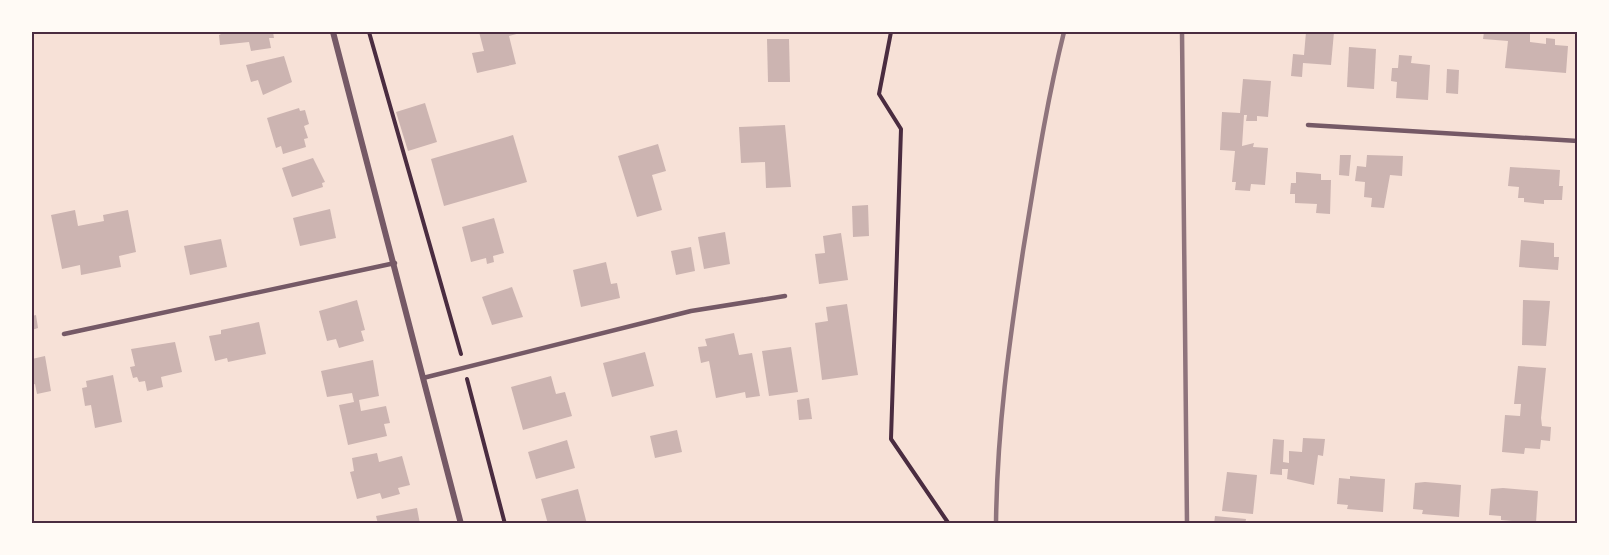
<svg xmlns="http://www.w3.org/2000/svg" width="1609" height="555" viewBox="0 0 1609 555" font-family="'Noto Sans',sans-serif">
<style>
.building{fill:#ccb4b1}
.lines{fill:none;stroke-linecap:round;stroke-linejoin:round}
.path{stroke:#4a2c40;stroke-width:4}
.service{stroke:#755966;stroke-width:4.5}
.minor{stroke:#755966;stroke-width:6}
.rail{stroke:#8f747c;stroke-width:4.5}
.neatline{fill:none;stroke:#4a2c40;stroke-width:2}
</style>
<rect width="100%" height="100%" fill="#f7e1d7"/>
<!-- building -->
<g class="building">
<polygon points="225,32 273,32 274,38 269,38 271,48 251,51 249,42 220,45 219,35"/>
<polygon points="479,32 524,32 509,36 516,64 477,73 472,53 484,51"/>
<polygon points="1306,32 1334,32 1331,65 1303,63 1302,77 1291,76 1293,54 1304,55"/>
<polygon points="1484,32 1530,32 1530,42 1546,44 1546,38 1555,39 1555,45 1568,46 1566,73 1505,68 1508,41 1483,39"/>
<polygon points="767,39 789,39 790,82 768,82"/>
<polygon points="1349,47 1376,49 1374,89 1347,87"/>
<polygon points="1399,55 1412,56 1411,63 1430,65 1428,100 1396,98 1397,82 1391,81 1392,68 1398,68"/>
<polygon points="284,56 292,82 263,95 258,80 251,82 246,65"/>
<polygon points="1447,69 1459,70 1458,94 1446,93"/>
<polygon points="1243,79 1271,81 1268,117 1257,116 1257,121 1246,121 1247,115 1244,115 1242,146 1254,143 1253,147 1268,148 1265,185 1251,184 1250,191 1235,190 1236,182 1232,182 1235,151 1220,150 1222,112 1240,113"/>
<polygon points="425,103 437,142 408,151 396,112"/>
<polygon points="299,108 300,111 305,110 309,124 304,126 308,138 304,139 306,147 283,154 281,146 276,148 267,118"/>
<polygon points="785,125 791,187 766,188 765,162 741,163 739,127"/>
<polygon points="513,135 527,182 444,206 431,159"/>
<polygon points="658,144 666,171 652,175 662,210 637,217 618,156"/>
<polygon points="1340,155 1351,155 1349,176 1339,175"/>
<polygon points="1367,155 1403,156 1402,176 1390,175 1384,208 1371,207 1372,198 1364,197 1365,182 1355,181 1357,166 1366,167"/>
<polygon points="313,158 325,182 322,183 323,187 292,197 282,168"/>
<polygon points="1510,167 1560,170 1559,186 1563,186 1562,200 1544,200 1544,204 1524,202 1524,198 1518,198 1519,187 1508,186"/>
<polygon points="1296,172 1321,174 1321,180 1331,180 1330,214 1316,213 1317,204 1295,203 1295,194 1290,194 1291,183 1296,183"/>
<polygon points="868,205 869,236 853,237 852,206"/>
<polygon points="330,209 336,238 300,246 293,218"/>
<polygon points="75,210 78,226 104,221 103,215 128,210 136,252 119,256 121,267 81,275 80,265 62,269 51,215"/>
<polygon points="494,218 504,253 493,256 494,262 487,264 486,258 471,262 462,227"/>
<polygon points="725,232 730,264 704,269 698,237"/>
<polygon points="841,233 848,280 819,284 815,254 825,253 823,236"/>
<polygon points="221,239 227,267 190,275 184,246"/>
<polygon points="1521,240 1554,243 1554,257 1559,257 1558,270 1519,267"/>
<polygon points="691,247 695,271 676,275 671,251"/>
<polygon points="606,262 611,284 617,283 620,298 581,307 573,270"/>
<polygon points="512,287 523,317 492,325 482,297"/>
<polygon points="357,300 365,330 361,331 364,341 339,348 336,339 327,341 319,311"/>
<polygon points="1523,300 1550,301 1546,346 1522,345"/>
<polygon points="847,304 858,375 822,380 815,323 828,321 826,307"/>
<polygon points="36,315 38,328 32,330 32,316"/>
<polygon points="259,322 266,354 228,362 227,358 215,361 209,336 221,334 221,330"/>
<polygon points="734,333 739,355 752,353 760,396 746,398 745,392 716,398 709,361 701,363 698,347 707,346 705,339"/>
<polygon points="175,342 182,372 161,377 163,387 147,391 145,381 139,382 137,377 133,378 130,367 135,366 131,349"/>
<polygon points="791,347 798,392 769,396 762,351"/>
<polygon points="645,352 654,386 612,397 603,363"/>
<polygon points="45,356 51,391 37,394 35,384 32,385 32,359"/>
<polygon points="373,360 379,396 359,400 361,411 386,406 390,423 384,424 387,436 348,445 339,405 354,402 352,393 327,397 321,371"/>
<polygon points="1518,366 1546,368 1541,418 1542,426 1551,427 1550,441 1541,440 1540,449 1525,448 1524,454 1502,452 1505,415 1520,416 1521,404 1514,404"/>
<polygon points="113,375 122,422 95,428 91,405 85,406 82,388 87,387 86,381"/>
<polygon points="551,376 556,394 565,392 572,416 523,430 511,387"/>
<polygon points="809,398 812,419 799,420 797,400"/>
<polygon points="677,430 682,452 655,458 650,436"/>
<polygon points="1303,438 1325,439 1323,456 1318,455 1314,485 1287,479 1288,469 1282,469 1282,475 1270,474 1273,439 1284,440 1283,462 1289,463 1289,451 1302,452"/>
<polygon points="567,440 575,468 536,479 528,452"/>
<polygon points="377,453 379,462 402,456 410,485 398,488 400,494 382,499 380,493 357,499 350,472 354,471 352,458"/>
<polygon points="1227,472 1257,475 1253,514 1222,511"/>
<polygon points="1350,476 1385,479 1383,512 1347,509 1348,505 1337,504 1339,478 1350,479"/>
<polygon points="1425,482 1461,485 1459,517 1422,514 1423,510 1413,509 1415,483"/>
<polygon points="1503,488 1538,491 1536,523 1501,520 1501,516 1489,515 1491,489"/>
<polygon points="578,489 587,524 548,524 541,499"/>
<polygon points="417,508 420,524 378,524 376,516"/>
<polygon points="1215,516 1246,519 1245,524 1214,524"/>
</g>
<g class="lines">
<!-- path -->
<g class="path">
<polyline points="369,32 461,354"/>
<polyline points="891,32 879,94 901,129 891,439 949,524"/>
<polyline points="467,379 505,524"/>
</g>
<!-- service -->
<g class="service">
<polyline points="1308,125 1578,141"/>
<polyline points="64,334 395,263"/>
<polyline points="423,378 691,311 785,296"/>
</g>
<!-- minor -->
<polyline class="minor" points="333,32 461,524"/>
<!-- rail -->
<g class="rail">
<polyline points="1182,32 1187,524"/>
<path d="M 996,524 C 997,429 1009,344 1023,251 C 1035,178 1046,104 1064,32"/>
</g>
</g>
<!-- border -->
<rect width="1609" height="555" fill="none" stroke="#fffaf5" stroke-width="66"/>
<rect x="33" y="33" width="1543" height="489" class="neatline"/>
</svg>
